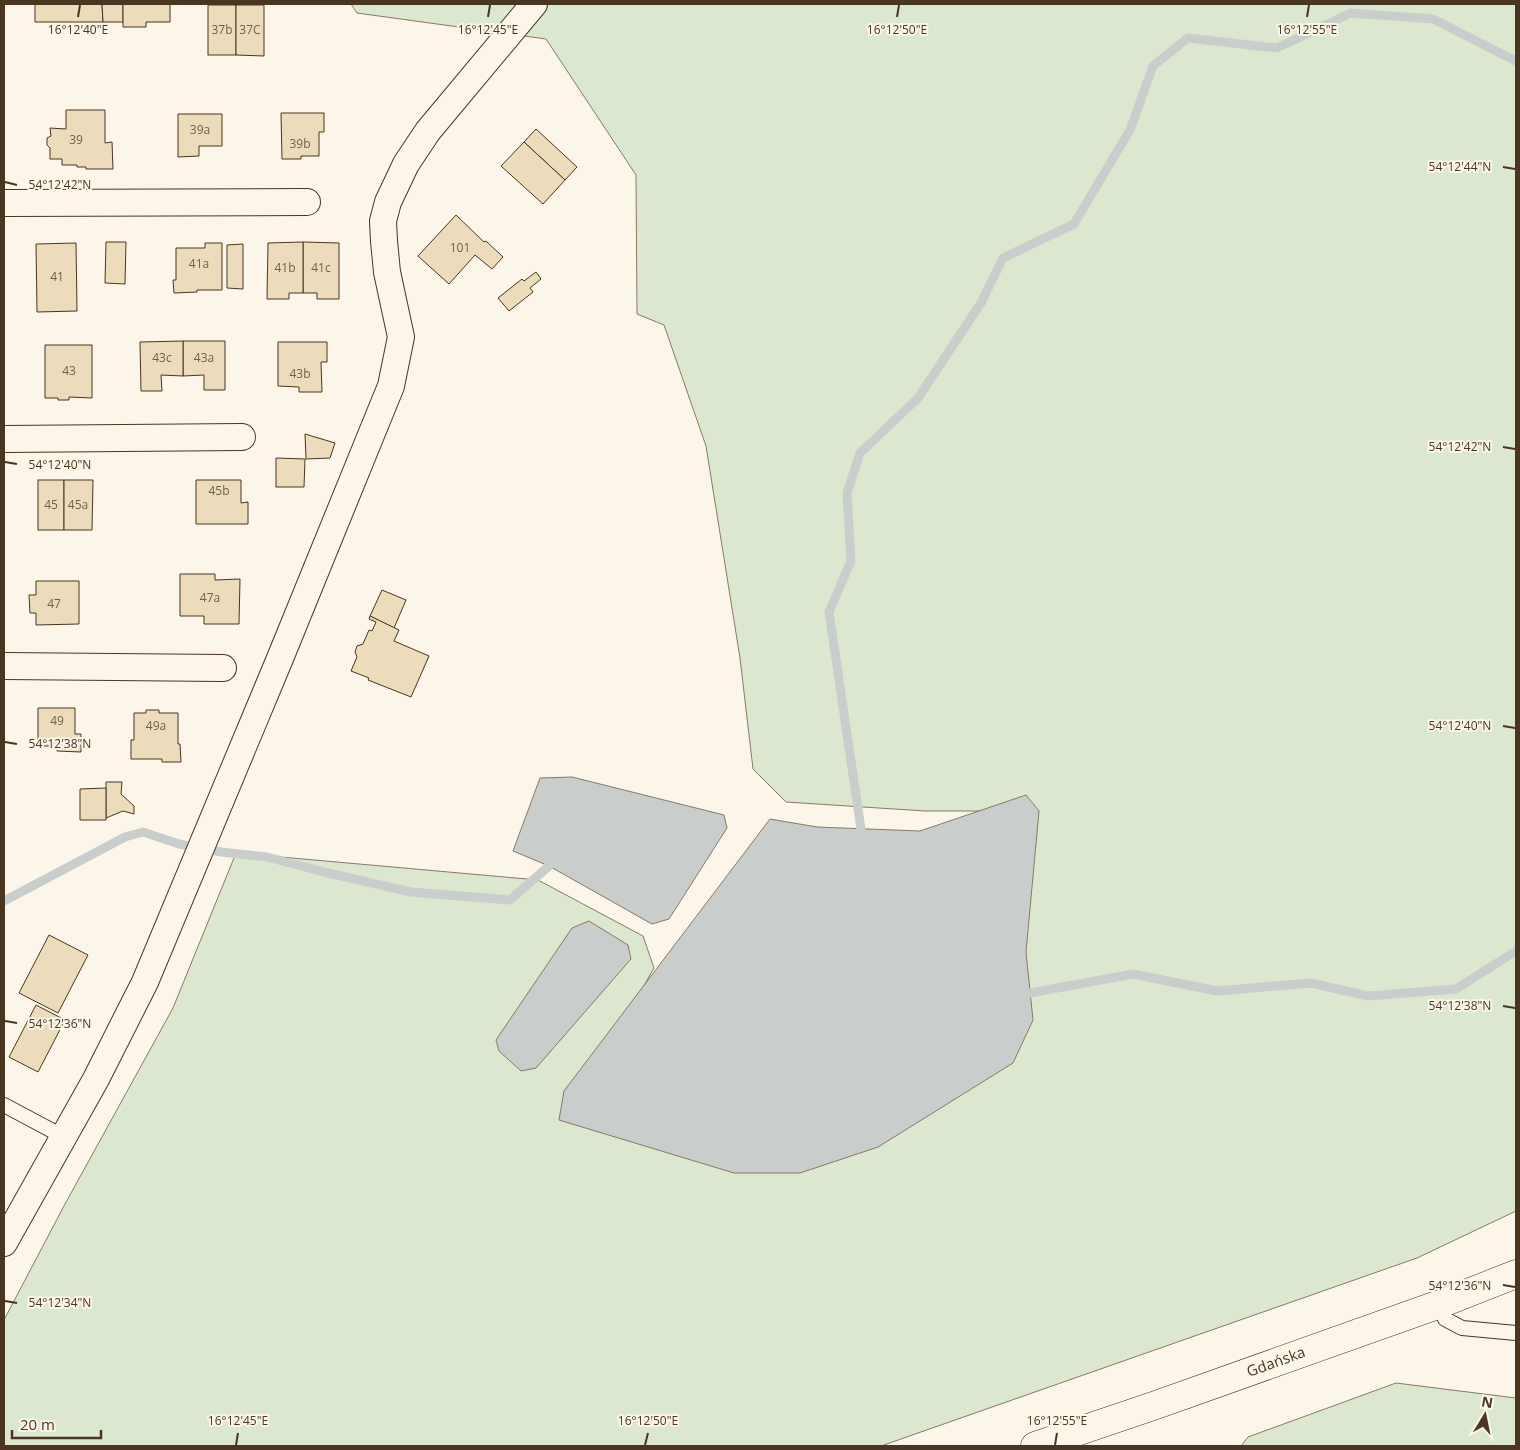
<svg xmlns="http://www.w3.org/2000/svg" width="1520" height="1450" viewBox="0 0 1520 1450" font-family="'Open Sans',sans-serif">
<style>
.green{fill:#dce7d0;stroke:#887966}
.water{fill:#c9cecd;stroke:#887966}
.lines{fill:none;stroke-linecap:round;stroke-linejoin:round}
.stream{stroke:#c9cecd;stroke-width:9}
.building{fill:#ecdcbc;stroke:#4a3520}
.service-casing{stroke:#4a3520;stroke-width:16}
.minor-casing{stroke:#4a3520;stroke-width:28}
.secondary-casing{stroke:#4a3520;stroke-width:29}
.service{stroke:#fbf6e9;stroke-width:14}
.minor{stroke:#fbf6e9;stroke-width:26}
.secondary{stroke:#fbf6e9;stroke-width:28}
.ticks{fill:none;stroke:#4a3520;stroke-width:2}
.labels{text-anchor:middle;stroke-width:4;stroke-linejoin:round;paint-order:stroke}
.number-label{font-size:12px;fill:#725f47}
.street-label{font-size:15px;fill:#4a3520;stroke:#fbf6e9}
.ticks-label{font-size:12px;text-anchor:middle;fill:#4a3520;stroke:#fbf6e9;stroke-width:4;stroke-linejoin:round;paint-order:stroke}
</style>
<rect width="100%" height="100%" fill="#fbf6e9"/>
<!-- green -->
<g class="green">
<polygon points="351,4 1516,4 1516,1211 1417,1258 881,1446 4,1446 4,1320 65,1204 173,1008 236,853 538,880 643,936 654,968 574,1108 997,811 925,811 786,802 753,769 740,658 706,446 664,325 637,314 636,175 546,39 357,13"/>
<polygon points="1396,1383 1516,1398 1516,1446 1241,1446 1248,1437"/>
</g>
<!-- water -->
<g class="water">
<polygon points="572,777 724,815 727,828 669,919 652,924 549,866 513,851 540,778"/>
<polygon points="1026,795 1039,811 1026,952 1033,1020 1013,1063 878,1147 800,1173 734,1173 559,1120 564,1091 770,819 817,827 920,831"/>
<polygon points="589,921 628,945 631,959 536,1068 521,1071 499,1051 496,1040 572,928"/>
</g>
<g class="lines">
<!-- stream -->
<g class="stream">
<polyline points="861,829 829,612 851,561 847,493 860,453 918,398 981,303 1003,258 1074,224 1130,130 1153,66 1188,38 1277,48 1351,13 1433,19 1516,61"/>
<polyline points="4,901 125,837 143,832 179,844 221,852 267,857 328,873 411,892 510,900 549,866"/>
<polyline points="1030,993 1133,974 1217,991 1311,983 1368,996 1456,989 1516,951"/>
</g>
</g>
<!-- building -->
<g class="building">
<polygon points="35,4 102,4 103,22 35,22"/>
<polygon points="102,4 123,4 123,22 103,22"/>
<polygon points="123,4 170,4 170,22 146,22 146,27 123,27"/>
<rect x="208" y="5" width="28" height="50"/>
<polygon points="236,5 264,5 264,56 236,55"/>
<polygon points="66,110 105,110 105,143 112,142 113,169 86,169 86,167 77,167 77,165 62,165 62,159 50,159 50,148 47,145 47,138 51,136 50,128 66,129"/>
<polygon points="281,113 324,113 324,132 319,132 319,156 301,156 301,159 282,159"/>
<polygon points="178,114 222,114 222,146 199,146 199,156 178,157"/>
<polygon points="536,129 577,167 565,180 524,142"/>
<polygon points="524,142 565,180 543,204 501,166"/>
<polygon points="456,215 484,242 486,241 503,257 492,269 475,255 449,284 418,256"/>
<polygon points="106,242 126,242 125,284 105,283"/>
<polygon points="303,242 339,243 339,299 317,299 317,293 303,293"/>
<polygon points="303,242 303,293 289,293 289,299 267,299 268,243"/>
<polygon points="76,243 77,311 37,312 36,244"/>
<polygon points="205,243 222,243 222,290 197,290 197,292 174,293 173,280 176,280 176,248 205,248"/>
<polygon points="243,244 243,289 227,288 227,245"/>
<polygon points="536,272 541,279 530,288 533,292 509,311 498,298 522,279 524,281"/>
<polygon points="183,341 225,341 225,390 204,390 204,375 183,376"/>
<polygon points="183,341 183,376 161,375 162,391 141,391 140,342"/>
<polygon points="278,342 327,342 327,362 321,362 322,392 299,392 299,387 278,386"/>
<polygon points="45,345 92,345 92,398 69,397 69,400 58,400 58,398 45,398"/>
<polygon points="305,434 335,443 330,458 306,459"/>
<polygon points="276,458 305,459 304,487 276,487"/>
<rect x="38" y="480" width="26" height="50"/>
<polygon points="64,480 93,480 92,530 64,530"/>
<polygon points="196,480 241,480 241,503 248,502 248,524 196,524"/>
<polygon points="180,574 215,574 215,580 240,579 239,624 204,624 204,616 180,616"/>
<polygon points="36,581 79,581 79,624 36,625 36,613 30,613 29,595 36,595"/>
<polygon points="382,590 406,600 394,628 370,616"/>
<polygon points="370,616 399,630 394,641 429,656 411,697 368,680 369,678 351,671 357,657 355,652 357,646 363,644 369,630 372,631 376,622 369,619"/>
<polygon points="38,708 75,708 75,734 81,734 81,752 57,751 57,746 38,746"/>
<polygon points="146,710 159,710 159,713 178,713 178,744 180,744 181,762 162,762 162,759 131,759 131,740 134,740 134,713 146,713"/>
<polygon points="106,782 122,782 121,794 134,806 134,814 123,811 106,818"/>
<polygon points="106,788 106,820 80,820 80,789"/>
<polygon points="49,935 88,955 58,1013 19,993"/>
<polygon points="36,1005 65,1020 38,1072 9,1057"/>
</g>
<g class="lines">
<defs>
<g id="service">
<polyline points="4,1105 64,1137"/>
<polyline points="1440,1304 1445,1319 1462,1328 1516,1333"/>
</g>
<g id="minor">
<polyline points="4,203 307,202"/>
<polyline points="4,439 242,437"/>
<polyline points="4,666 223,668"/>
<polyline points="4,1243 96,1079 145,982 281,656 391,386 401,337 387,272 384,241 383,221 388,202 406,164 428,131 534,4"/>
</g>
<polyline id="secondary" points="1035,1446 1156,1405 1440,1304 1516,1274"/>
</defs>
<!-- service casing -->
<use href="#service" class="service-casing"/>
<!-- minor casing -->
<use href="#minor" class="minor-casing"/>
<!-- secondary casing -->
<use href="#secondary" class="secondary-casing"/>
<!-- service -->
<use href="#service" class="service"/>
<!-- minor -->
<use href="#minor" class="minor"/>
<!-- secondary -->
<use href="#secondary" class="secondary"/>
</g>
<!-- ticks -->
<path class="ticks" d="M 78,17 L 80,5M 488,17 L 490,5M 897,17 L 899,5M 1307,17 L 1309,5M 1503,167 L 1515,169M 5,182 L 17,185M 1503,447 L 1515,449M 5,462 L 17,464M 1503,726 L 1515,728M 5,742 L 17,744M 1503,1006 L 1515,1008M 5,1021 L 17,1023M 1503,1285 L 1515,1287M 5,1301 L 17,1303M 236,1445 L 238,1433M 645,1445 L 648,1433M 1055,1445 L 1057,1433"/>
<g class="labels">
<!-- number labels -->
<g class="number-label">
<text x="222" y="34">37b</text>
<text x="250" y="34">37C</text>
<text x="200" y="134">39a</text>
<text x="76" y="144">39</text>
<text x="300" y="148">39b</text>
<text x="460" y="252">101</text>
<text x="199" y="268">41a</text>
<text x="285" y="272">41b</text>
<text x="321" y="272">41c</text>
<text x="57" y="281">41</text>
<text x="162" y="362">43c</text>
<text x="204" y="362">43a</text>
<text x="69" y="375">43</text>
<text x="300" y="378">43b</text>
<text x="219" y="495">45b</text>
<text x="51" y="509">45</text>
<text x="78" y="509">45a</text>
<text x="210" y="602">47a</text>
<text x="54" y="608">47</text>
<text x="57" y="725">49</text>
<text x="156" y="730">49a</text>
</g>
<!-- street labels -->
<g class="street-label">
<text transform="translate(1276 1362) rotate(-20)" y="5">Gdańska</text>
</g>
</g>
<g class="ticks-label">
<text x="78" y="34">16°12'40"E</text>
<text x="488" y="34">16°12'45"E</text>
<text x="897" y="34">16°12'50"E</text>
<text x="1307" y="34">16°12'55"E</text>
<text x="1460" y="171">54°12'44"N</text>
<text x="60" y="189">54°12'42"N</text>
<text x="1460" y="451">54°12'42"N</text>
<text x="60" y="469">54°12'40"N</text>
<text x="1460" y="730">54°12'40"N</text>
<text x="60" y="748">54°12'38"N</text>
<text x="1460" y="1010">54°12'38"N</text>
<text x="60" y="1028">54°12'36"N</text>
<text x="1460" y="1290">54°12'36"N</text>
<text x="60" y="1307">54°12'34"N</text>
<text x="238" y="1425">16°12'45"E</text>
<text x="648" y="1425">16°12'50"E</text>
<text x="1057" y="1425">16°12'55"E</text>
</g>
<!-- border -->
<rect width="1520" height="1450" fill="none" stroke="#4a3520" stroke-width="10"/>
<!-- north arrow -->
<g transform="translate(1485 1415) rotate(10)" stroke="#fbf6e9" stroke-width="4" paint-order="stroke">
<path d="M0-4L9 19L0 12L-9 19Z" fill="#4a3520"/>
<text y="-8" font-size="14" font-weight="bold" text-anchor="middle" fill="#4a3520">N</text>
</g>
<!-- scale -->
<path d="M12 1430v8h89v-8" fill="none" stroke="#4a3520" stroke-width="2.5"/>
<text x="20" y="1430" font-size="15" fill="#4a3520" stroke="#fbf6e9" stroke-width="4" paint-order="stroke">20 m</text>
</svg>
